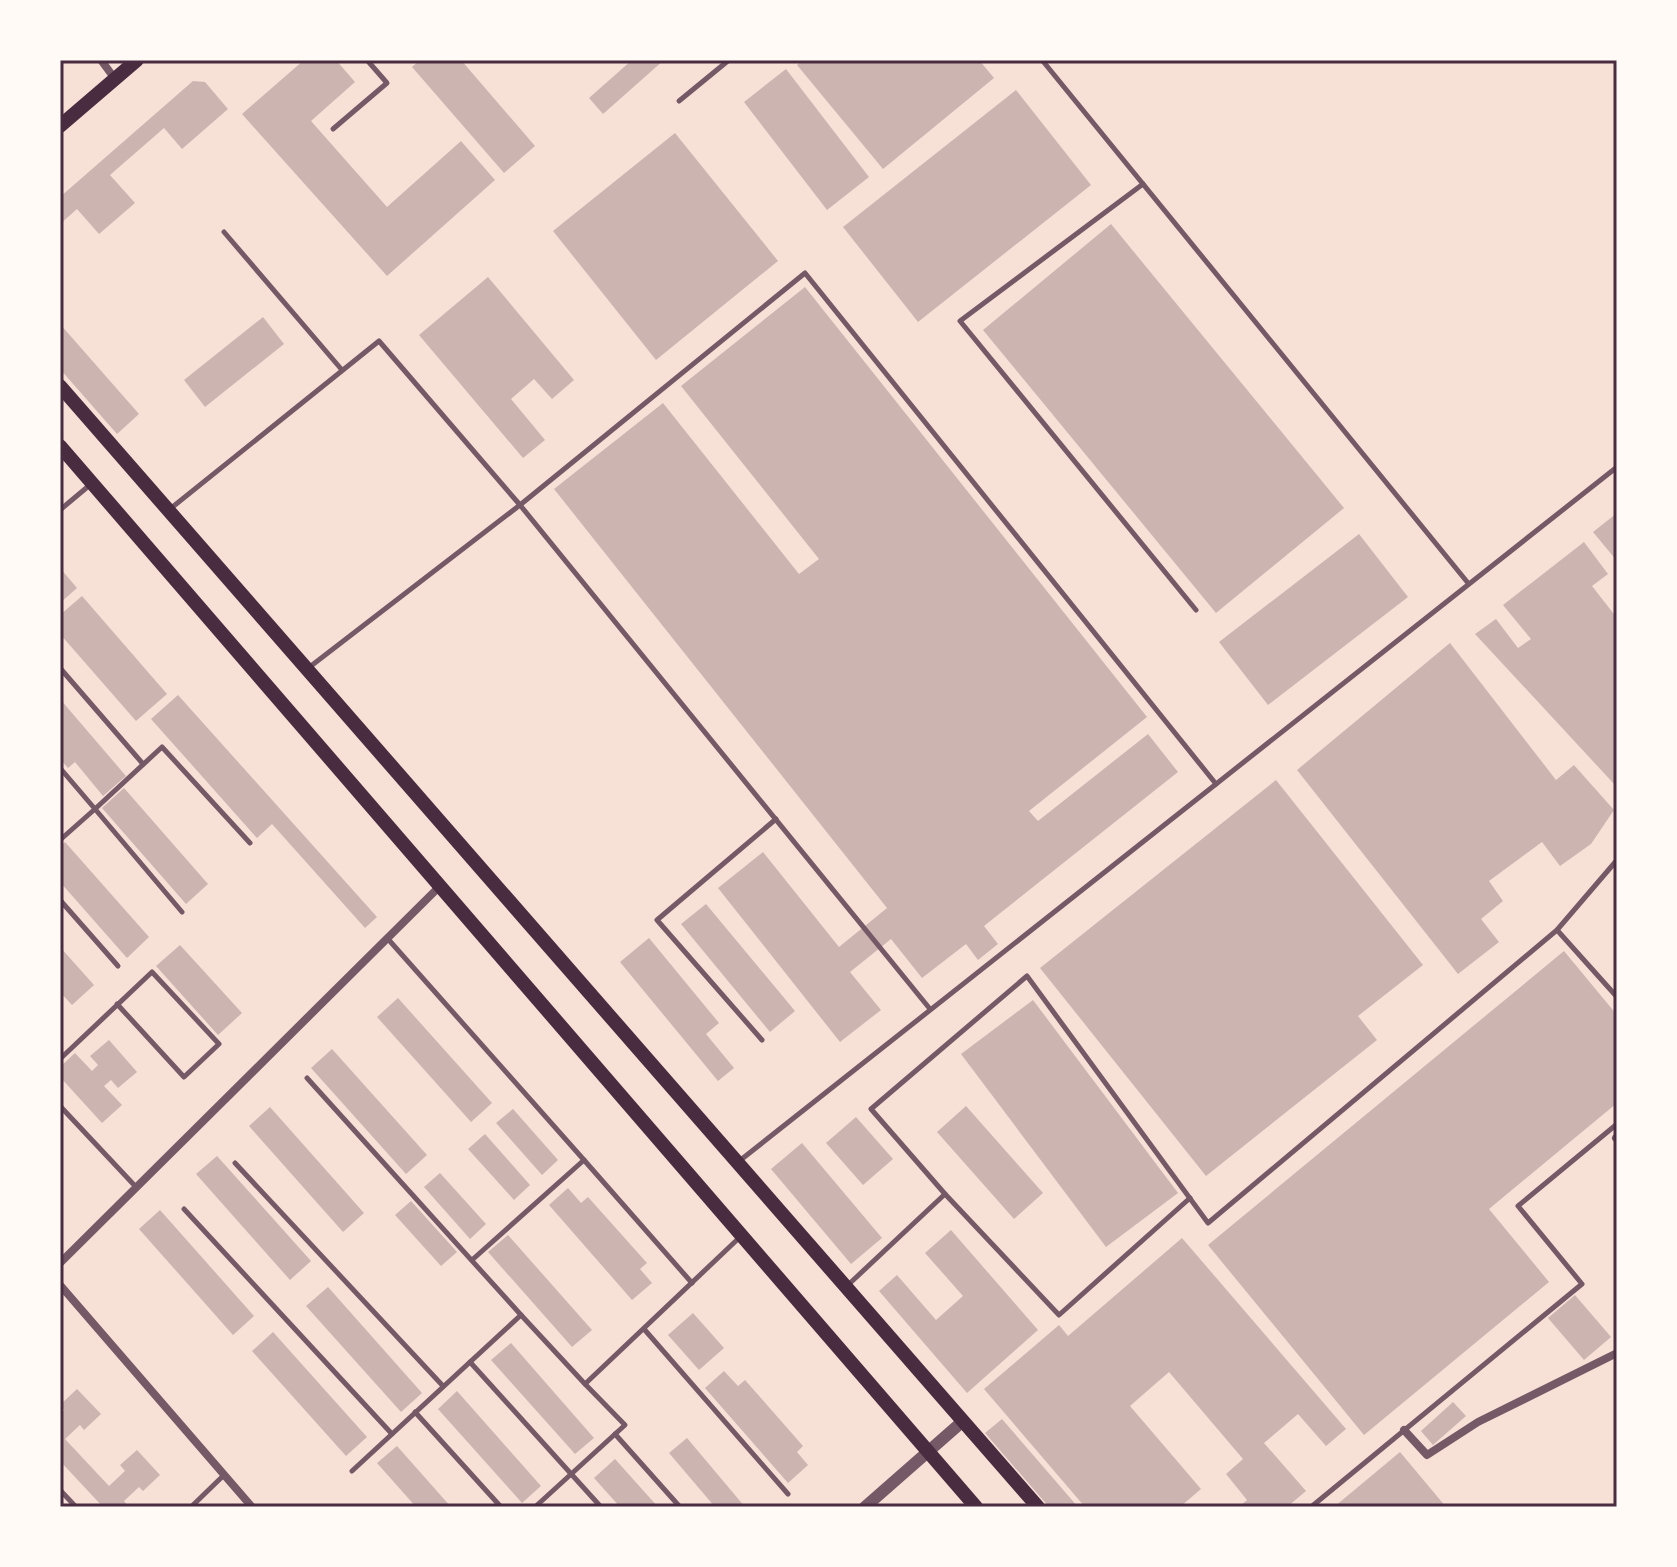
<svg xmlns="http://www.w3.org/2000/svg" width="1677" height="1567" viewBox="0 0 1677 1567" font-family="Commissioner,sans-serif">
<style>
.building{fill:#ccb4b1}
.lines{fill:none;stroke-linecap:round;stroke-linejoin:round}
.service{stroke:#755966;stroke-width:5}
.minor{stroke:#755966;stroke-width:8}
.tertiary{stroke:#755966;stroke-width:12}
.secondary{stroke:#4a2c40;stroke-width:14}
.neatline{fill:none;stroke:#4a2c40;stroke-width:3}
</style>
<rect width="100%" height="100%" fill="#f7e1d7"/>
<!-- building -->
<g class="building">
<polygon points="304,60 336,60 355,82 311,121 387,207 461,141 495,180 387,276 242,114"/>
<polygon points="420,60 461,60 535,146 504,173 412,67"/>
<polygon points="632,60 664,60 603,114 589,98"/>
<polygon points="803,60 979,60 994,78 883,169 797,65"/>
<polygon points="786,69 869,177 827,210 744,102"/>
<polygon points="193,81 205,82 228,109 182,149 164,128 110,175 135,203 99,234 77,209 60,224 60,197"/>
<polygon points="1016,90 1091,185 918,322 843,227"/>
<polygon points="675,133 778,261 656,360 553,231"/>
<polygon points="1111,224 1344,508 1216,613 983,330"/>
<polygon points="488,277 574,380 552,399 534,379 511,399 545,440 523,458 419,335"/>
<polygon points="805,287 1147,717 1029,811 1038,821 1148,734 1178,772 984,926 998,944 978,960 966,944 922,978 891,939 850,972 881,1010 840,1042 718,888 763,852 839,947 887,908 554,489 663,403 799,574 819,559 681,386"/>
<polygon points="263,317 284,344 205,407 184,380"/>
<polygon points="60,324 139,414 117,434 60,369"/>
<polygon points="1617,513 1617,561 1593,532"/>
<polygon points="1359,534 1408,597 1268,705 1219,642"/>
<polygon points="1584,542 1608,574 1592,586 1617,618 1615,785 1475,634 1496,619 1518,648 1531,639 1503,605"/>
<polygon points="60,568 77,588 60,603"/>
<polygon points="82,596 167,694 136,721 60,634 60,615"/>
<polygon points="1450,643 1556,780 1574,765 1614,810 1591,844 1560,866 1542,842 1489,881 1503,901 1481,919 1499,942 1458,974 1297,770"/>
<polygon points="178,695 377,917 365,928 272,824 257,838 151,719"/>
<polygon points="60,699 126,776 103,796 75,762 68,768 60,759"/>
<polygon points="1276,780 1423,965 1358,1016 1377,1040 1206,1176 1040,968"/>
<polygon points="124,788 208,884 186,904 102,808"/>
<polygon points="65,842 149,937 127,958 60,882 60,847"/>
<polygon points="706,904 795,1011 770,1032 681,924"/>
<polygon points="649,938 719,1023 706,1034 734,1068 718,1081 620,962"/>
<polygon points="180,945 242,1013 218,1035 156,966"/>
<polygon points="60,947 94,985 72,1005 60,992"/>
<polygon points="1564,951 1617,1015 1617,1103 1489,1209 1549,1282 1364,1435 1208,1245"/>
<polygon points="398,998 492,1103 471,1122 377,1017"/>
<polygon points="1033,1000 1178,1193 1106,1247 961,1054"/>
<polygon points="109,1040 137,1072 118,1088 111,1080 104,1086 122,1105 102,1123 60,1077 60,1067 75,1053 92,1071 98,1065 90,1056"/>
<polygon points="332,1049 427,1155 406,1174 311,1068"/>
<polygon points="966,1106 1043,1193 1014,1219 937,1132"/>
<polygon points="270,1107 364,1213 343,1232 249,1126"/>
<polygon points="513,1109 558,1160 542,1175 496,1123"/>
<polygon points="856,1117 893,1159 863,1185 826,1143"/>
<polygon points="485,1134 530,1185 514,1200 468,1149"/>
<polygon points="802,1143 882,1238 851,1264 771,1169"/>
<polygon points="217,1156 311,1261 290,1280 196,1174"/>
<polygon points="440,1173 486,1224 470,1239 424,1187"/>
<polygon points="568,1188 581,1203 588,1197 647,1263 640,1269 652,1283 632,1300 549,1205"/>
<polygon points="411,1201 457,1252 441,1266 395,1215"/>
<polygon points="160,1210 254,1316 233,1335 139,1229"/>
<polygon points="951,1230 1038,1330 967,1393 879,1291 897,1275 936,1320 963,1296 925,1253"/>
<polygon points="508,1235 592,1330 572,1347 488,1252"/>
<polygon points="1182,1238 1346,1429 1326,1446 1298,1414 1264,1443 1306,1491 1287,1507 1239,1507 1247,1500 1226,1474 1243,1459 1169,1372 1130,1406 1201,1489 1180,1507 1085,1507 984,1389 1059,1325 1068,1336"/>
<polygon points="328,1287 422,1393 401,1412 306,1306"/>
<polygon points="1575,1295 1611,1337 1584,1360 1548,1318"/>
<polygon points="693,1313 724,1348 699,1370 668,1335"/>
<polygon points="273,1332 367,1437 346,1456 252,1351"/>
<polygon points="511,1343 594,1438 575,1454 491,1360"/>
<polygon points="724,1371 738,1386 745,1380 803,1446 797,1452 808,1465 788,1483 705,1388"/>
<polygon points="77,1389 101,1414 84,1430 80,1425 65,1439 109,1486 125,1471 120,1465 137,1450 160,1475 143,1491 139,1487 124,1501 129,1507 103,1507 60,1461 60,1414 64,1410 60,1405"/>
<polygon points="457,1391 541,1486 522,1503 438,1409"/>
<polygon points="1453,1402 1466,1416 1433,1445 1421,1431"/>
<polygon points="1002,1419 1078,1507 1049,1507 985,1433"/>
<polygon points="687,1438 745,1507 715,1507 669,1453"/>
<polygon points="397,1446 451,1507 416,1507 377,1463"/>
<polygon points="1400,1452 1446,1507 1334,1507"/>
<polygon points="615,1459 658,1507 620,1507 594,1478"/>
</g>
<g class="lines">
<!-- service -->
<g class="service">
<polyline points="1042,60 1468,583"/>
<polyline points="679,101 729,60"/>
<polyline points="333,129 387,83 367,60"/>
<polyline points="1143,184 960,321 1196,610"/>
<polyline points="224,232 342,370"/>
<polyline points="170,509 379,341 520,505 930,1009"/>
<polyline points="60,510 91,484"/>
<polyline points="60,668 143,764"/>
<polyline points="307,669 520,505 805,273 1216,784"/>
<polyline points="60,768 95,809 60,840"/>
<polyline points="60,900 118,966"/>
<polyline points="182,912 95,809 162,747 250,843"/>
<polyline points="1557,930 1617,997"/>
<polyline points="388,939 584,1160"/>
<polyline points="762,1040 657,920 776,819"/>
<polyline points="60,1059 152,972 219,1044 184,1077 117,1004"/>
<polyline points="307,1078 521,1315"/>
<polyline points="60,1106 136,1187"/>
<polyline points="738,1162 1617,467"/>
<polyline points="235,1163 443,1386"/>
<polyline points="945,1194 1059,1315 1190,1198"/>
<polyline points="184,1209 392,1434"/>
<polyline points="472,1260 584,1160 692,1283"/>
<polyline points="848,1285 945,1194 871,1109 1027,976 1208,1223 1557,930 1617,860"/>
<polyline points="644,1329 788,1494"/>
<polyline points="470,1362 601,1507"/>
<polyline points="415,1412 501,1507"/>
<polyline points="615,1434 680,1507"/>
<polyline points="352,1471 521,1315 585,1384 740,1237"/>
<polyline points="60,1490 76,1507"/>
<polyline points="191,1507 224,1475"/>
<polyline points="535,1507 625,1425 585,1384"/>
<polyline points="1311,1507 1582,1284 1518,1206 1617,1124"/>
</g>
<!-- minor -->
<g class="minor">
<polyline points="101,60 115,79"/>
<polyline points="1616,1138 1617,1139"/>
<polyline points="60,1263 438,888"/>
<polyline points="60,1285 252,1507"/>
<polyline points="1404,1430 1427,1455 1478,1422 1617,1353"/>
</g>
<!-- tertiary -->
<polyline class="tertiary" points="865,1507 963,1421"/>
<!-- secondary -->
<g class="secondary">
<polyline points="60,126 137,60"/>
<polyline points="60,386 1038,1507"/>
<polyline points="60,446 976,1507"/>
</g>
</g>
<!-- border -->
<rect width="1677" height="1567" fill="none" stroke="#fffaf5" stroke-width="124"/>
<rect x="62" y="62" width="1553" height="1443" class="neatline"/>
</svg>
